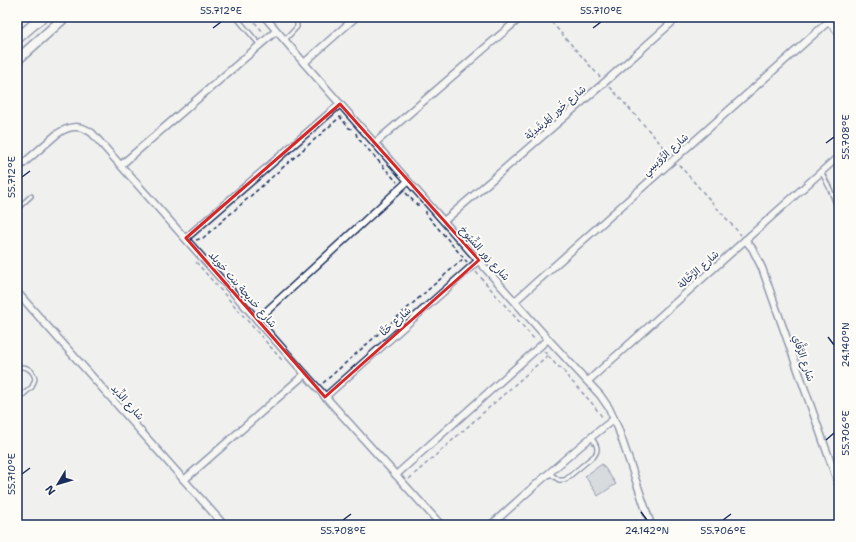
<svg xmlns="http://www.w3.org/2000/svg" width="856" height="542" viewBox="0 0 856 542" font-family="'Shantell Sans','Playpen Sans Arabic',sans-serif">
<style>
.building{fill:#bbc0ca;stroke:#1b2f5e}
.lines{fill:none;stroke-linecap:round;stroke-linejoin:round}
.lane-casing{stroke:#1b2f5e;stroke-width:6}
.street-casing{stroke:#1b2f5e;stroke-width:9}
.primary-casing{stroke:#1b2f5e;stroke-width:12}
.path{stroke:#1b2f5e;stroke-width:1.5;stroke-dasharray:4 3;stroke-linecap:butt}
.lane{stroke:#fdfcf7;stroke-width:3}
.street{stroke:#fdfcf7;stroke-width:6}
.primary{stroke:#fdfcf7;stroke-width:9}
.marked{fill:none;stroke:#d62828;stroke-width:3;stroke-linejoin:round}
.ticks{fill:none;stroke:#1b2f5e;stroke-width:1.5}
.labels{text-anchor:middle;stroke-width:4;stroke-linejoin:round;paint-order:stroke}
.street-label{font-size:10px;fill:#1b2f5e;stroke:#fdfcf7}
.neatline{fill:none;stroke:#1b2f5e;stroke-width:1.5}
.ticks-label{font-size:10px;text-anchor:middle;fill:#1b2f5e}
</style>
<rect width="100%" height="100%" fill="#f0f0ee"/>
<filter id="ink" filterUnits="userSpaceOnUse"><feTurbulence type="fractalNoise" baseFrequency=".025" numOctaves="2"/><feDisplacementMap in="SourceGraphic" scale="8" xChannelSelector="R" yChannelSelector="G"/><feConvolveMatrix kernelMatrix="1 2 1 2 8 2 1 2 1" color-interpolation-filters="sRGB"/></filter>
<g filter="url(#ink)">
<!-- building -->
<polygon class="building" points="602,464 616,484 598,496 585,476"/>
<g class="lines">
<defs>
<g id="lane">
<polyline points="236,17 259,44"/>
<polyline points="284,41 297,27 297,22 293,17"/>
<polyline points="821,171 830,189 839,211"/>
<polyline points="17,209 31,196"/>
<path d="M 17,368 C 26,365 33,370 35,379 L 32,387 L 17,400"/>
<path d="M 549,473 L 559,480 L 565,480 L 595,455 C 600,448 595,443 591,437"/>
</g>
<g id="street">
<polyline points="265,17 304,63 408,181 548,339 600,395 609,408 618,428 651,525"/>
<polyline points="825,17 839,33"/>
<polyline points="304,63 356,17"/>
<polyline points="375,143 521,17"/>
<polyline points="121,165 276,31"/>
<path d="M 17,169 L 57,134 C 69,126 79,124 92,133 L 305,374 L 441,525"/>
<polyline points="444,221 605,82 678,17"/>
<polyline points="186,238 340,104"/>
<polyline points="745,240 752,248 762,268 839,486"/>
<polyline points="17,292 224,525"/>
<polyline points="515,301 829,21"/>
<polyline points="257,320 408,181"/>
<polyline points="588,381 839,156"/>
<polyline points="325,397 479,260"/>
<polyline points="396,475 548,339"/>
<polyline points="184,480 305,374"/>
<path d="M 491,525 C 531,489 571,452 614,419"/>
</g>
<g id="primary">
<polyline points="17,39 42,17"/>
<polyline points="17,60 65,17"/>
</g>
</defs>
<!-- lane casing -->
<use href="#lane" class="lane-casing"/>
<!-- street casing -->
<use href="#street" class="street-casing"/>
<!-- primary casing -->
<use href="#primary" class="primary-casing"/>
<!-- path -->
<g class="path">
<polyline points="250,17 264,33"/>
<polyline points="547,17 600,77"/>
<polyline points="610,87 670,154"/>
<polyline points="356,133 357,137 397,182"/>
<polyline points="679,165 741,235"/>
<polyline points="406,193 417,205 420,205"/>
<polyline points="426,211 426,214 467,262"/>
<polyline points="196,240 203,238 340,117 349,128 352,129"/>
<polyline points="196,262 282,360 283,359"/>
<polyline points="476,272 535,340"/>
<polyline points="544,351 557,366 563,369 566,375 591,402 603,418"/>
<polyline points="323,383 464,258"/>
<polyline points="409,479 548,355"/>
</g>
<!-- lane -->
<use href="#lane" class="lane"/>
<!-- street -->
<use href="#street" class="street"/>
<!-- primary -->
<use href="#primary" class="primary"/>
</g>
</g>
<!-- marked area -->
<path d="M0 0H856V542H0ZM 340,104 L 479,260 L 325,397 L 186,238 Z" fill="#f0f0ee" fill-opacity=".55" fill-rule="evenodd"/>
<path class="marked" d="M 340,104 L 479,260 L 325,397 L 186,238 Z"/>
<!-- ticks -->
<path class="ticks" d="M 213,28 L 221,22M 593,28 L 601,22M 826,143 L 834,137M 22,177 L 30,171M 828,337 L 834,345M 826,440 L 834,433M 22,474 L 30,468M 641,512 L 647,520M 343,520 L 351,514M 723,520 L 731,514"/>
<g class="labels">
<!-- street labels -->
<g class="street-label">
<text transform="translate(555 112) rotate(-41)" y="4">شارع خُور المَرشَدِيَّة</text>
<text transform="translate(665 154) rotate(-42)" y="4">شارع الرُّوَيسِي</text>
<text transform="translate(485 253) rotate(48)" y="4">شارع زور الشِّيُوخ</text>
<text transform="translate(698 269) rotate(-42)" y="4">شارع الرَّحَّالة</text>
<text transform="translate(243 289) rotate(49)" y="4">شارع خديجة بنت خويلد</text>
<text transform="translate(395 321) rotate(-42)" y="4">شارع حَتَّا</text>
<text transform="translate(804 358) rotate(71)" y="4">شارع الرَّقَّاي</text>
<text transform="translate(128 402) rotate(48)" y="4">شارع الذِّيد</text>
</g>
</g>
<!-- margin -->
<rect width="856" height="542" fill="none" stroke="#fdfcf7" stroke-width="44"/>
<!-- north arrow -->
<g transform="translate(58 484) rotate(232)" stroke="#fdfcf7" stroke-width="3" paint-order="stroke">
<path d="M0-3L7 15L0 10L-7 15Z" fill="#1b2f5e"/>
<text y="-6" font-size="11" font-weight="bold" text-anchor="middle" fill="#1b2f5e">N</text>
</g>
<rect x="22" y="22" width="812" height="498" class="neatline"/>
<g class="ticks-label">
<text x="221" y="14">55.712°E</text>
<text x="601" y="14">55.710°E</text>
<text transform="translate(845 137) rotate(-90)" y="4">55.708°E</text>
<text transform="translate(11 177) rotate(-90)" y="4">55.712°E</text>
<text transform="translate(845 345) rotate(-90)" y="4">24.140°N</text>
<text transform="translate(845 433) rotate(-90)" y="4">55.706°E</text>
<text transform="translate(11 474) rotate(-90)" y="4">55.710°E</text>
<text x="343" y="534">55.708°E</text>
<text x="647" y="534">24.142°N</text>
<text x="723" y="534">55.706°E</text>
</g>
</svg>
